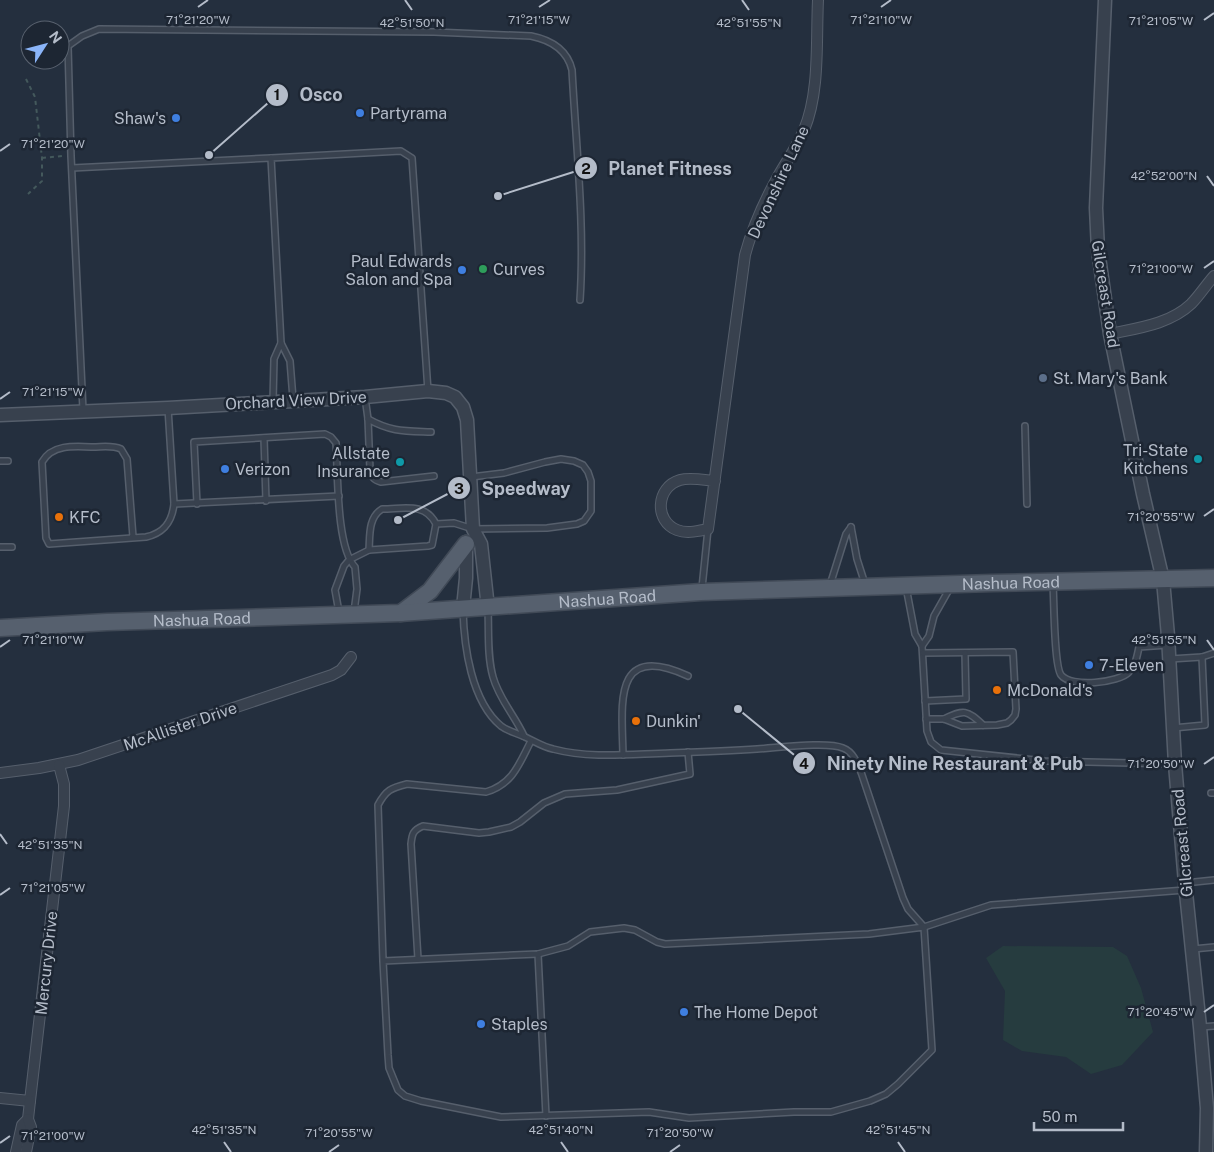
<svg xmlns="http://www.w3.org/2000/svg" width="1214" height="1152" viewBox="0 0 1214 1152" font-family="'Public Sans',sans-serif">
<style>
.green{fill:#263c3f}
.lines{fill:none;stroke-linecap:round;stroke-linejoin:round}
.service-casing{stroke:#565f6c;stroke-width:8}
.minor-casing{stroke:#565f6c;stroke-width:12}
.tertiary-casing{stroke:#565f6c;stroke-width:15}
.primary-casing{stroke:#414a57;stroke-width:19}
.path{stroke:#44595c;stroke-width:2;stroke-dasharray:4 4;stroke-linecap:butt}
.service{stroke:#38414e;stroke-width:5}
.minor{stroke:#38414e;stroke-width:10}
.tertiary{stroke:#38414e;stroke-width:12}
.primary{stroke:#56606e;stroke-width:16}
.ticks{fill:none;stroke:#b4bcc9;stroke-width:2}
.shop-dot{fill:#3f7fe0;stroke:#1d2633;stroke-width:2}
.leisure-dot{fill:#2e9e5b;stroke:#1d2633;stroke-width:2}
.service-dot{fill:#5c6f8a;stroke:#1d2633;stroke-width:2}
.culture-dot{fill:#0f9aa8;stroke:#1d2633;stroke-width:2}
.food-dot{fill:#e8710a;stroke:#1d2633;stroke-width:2}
.labels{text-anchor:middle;stroke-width:5;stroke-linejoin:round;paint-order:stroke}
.poi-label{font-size:16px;fill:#b4bcc9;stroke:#1d2633;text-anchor:start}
.street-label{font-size:16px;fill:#b4bcc9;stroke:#1d2633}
.ticks-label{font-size:12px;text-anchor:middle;fill:#b4bcc9;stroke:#1d2633;stroke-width:5;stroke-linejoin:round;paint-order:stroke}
.leader{fill:none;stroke:#b4bcc9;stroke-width:2}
.callout-dot{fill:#b4bcc9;stroke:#1d2633;stroke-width:2}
.mark-label{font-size:15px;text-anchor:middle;font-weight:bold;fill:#111}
.callout-label{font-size:18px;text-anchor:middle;font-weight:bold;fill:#b4bcc9;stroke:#1d2633;stroke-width:5;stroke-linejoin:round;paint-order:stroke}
</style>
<rect width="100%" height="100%" fill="#242f3e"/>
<!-- green -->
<polygon class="green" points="1003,946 1113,947 1127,956 1141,988 1153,1032 1122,1065 1091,1074 1066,1057 1022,1051 1003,1040 1005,991 986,958"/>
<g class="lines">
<defs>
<g id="service">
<polyline points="72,168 271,158"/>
<polyline points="281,343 271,158 401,151 412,158 428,391"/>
<path d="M 365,397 L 368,419 L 370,470 C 372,477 373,480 381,482 L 434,476"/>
<polyline points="273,401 274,359 281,343 290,361 293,399"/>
<path d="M 83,410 L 71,156 L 68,46 L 82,36 L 99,29 L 434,32 L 531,36 C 551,40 567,49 572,70 C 576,146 585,224 580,300"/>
<path d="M 368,419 C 391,432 405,431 431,432"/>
<polyline points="1025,426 1027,504"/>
<polyline points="264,438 266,501"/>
<polyline points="0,461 8,461"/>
<polyline points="174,504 339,496"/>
<path d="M 197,504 L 194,442 L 325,434 L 331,437 L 336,443 C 338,472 336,547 355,567 L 357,589 L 354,612"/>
<polyline points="851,527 857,559 865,584"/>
<path d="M 133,537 L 127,459 L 121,449 C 112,445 102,447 93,447 C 75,446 52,444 42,462 L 46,538 L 49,544 L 146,537 C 164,533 172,522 174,504 L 168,408"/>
<polyline points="0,547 12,547"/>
<polyline points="369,550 428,546 432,545 436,524"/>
<path d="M 1053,583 C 1054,599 1054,666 1061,675 C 1071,688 1119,683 1129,672 C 1136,665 1137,656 1139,647 L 1168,645"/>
<polyline points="830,585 846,534 851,527"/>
<polyline points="906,587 915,634 922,646 927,731 931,742 941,750 1045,761 1173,764"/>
<polyline points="702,588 708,529"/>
<path d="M 463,610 C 464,646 471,701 501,726 C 509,732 517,733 525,737 C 534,741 543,747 553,749 C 591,759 630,754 670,753 C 699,752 728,751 757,749 C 777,748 827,741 843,748 C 854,752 858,765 862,775 L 903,898 L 908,909 L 924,927 L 991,905 L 1185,890"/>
<path d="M 488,610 C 489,632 487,656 493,677 C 499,699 515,716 524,736"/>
<path d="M 339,612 L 335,590 L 344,566 L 349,560 L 369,550 C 370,535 368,518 382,509 C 404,509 425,502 436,524 L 454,523 L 473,529 L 547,528 L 577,524 L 584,521 L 591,511 L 591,481 L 588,472 L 583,465 L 574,461 L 561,459 L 545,462 L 504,473 L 471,477"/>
<polyline points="922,646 929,636 934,616 951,586"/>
<polyline points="923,653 1013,652 1016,709 1015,715 1011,720 1007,723 997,725 962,726 944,719 926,719"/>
<polyline points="1170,659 1202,657 1214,653"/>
<polyline points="925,701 966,699 965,653"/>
<path d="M 944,719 C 964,709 967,710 983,725"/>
<polyline points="1173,728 1205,725 1202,657"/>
<path d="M 623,755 C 622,704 612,641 688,676"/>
<polyline points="1211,793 1214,793"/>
<polyline points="1185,883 1214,880"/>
<polyline points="1193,949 1214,947"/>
<polyline points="538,954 546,1116"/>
<path d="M 418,959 L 411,844 C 412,834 413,830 423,826 L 479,833 L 489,832 L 511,827 L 520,822 L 544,803 L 565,794 L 617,790 L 690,774 L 688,752"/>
<path d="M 383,961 L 388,1055 L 389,1068 L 398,1090 L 405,1096 L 421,1101 L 501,1117 L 649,1112 L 689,1118 L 794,1112 L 831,1112 L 870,1101 L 886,1094 L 898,1084 L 932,1050 L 924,927 L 869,934 L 665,944 L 657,942 L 635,930 L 624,928 L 590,932 L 568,946 L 538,954 L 383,961 L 378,805 C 386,790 391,788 407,784 L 486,792 C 513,784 519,764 531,741"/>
<polyline points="1201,1027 1214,1026"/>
</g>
<g id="minor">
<path d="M 1110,334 C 1138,328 1170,324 1191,304 C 1199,296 1206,285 1214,276"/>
<path d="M 715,481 C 704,480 690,477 680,480 C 656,487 654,521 677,530 C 687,534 698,531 708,529 L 745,255 C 752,229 763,204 776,180 C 785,163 797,147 804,130 C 820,92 816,41 818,0"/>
<polyline points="0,773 39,768 78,760 332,675 341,670 351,657"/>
<polyline points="0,1098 30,1101 64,806 64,784 59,765"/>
<polyline points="16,1152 22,1125 28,1119 30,1101"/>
<polyline points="26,1152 31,1127 28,1119"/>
</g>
<g id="tertiary">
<polyline points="1105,0 1096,208 1098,250 1110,334 1143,494 1163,580 1168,636 1175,764 1185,883 1200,1027 1207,1108 1206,1152"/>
<polyline points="0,415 168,408 365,397 428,391 446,393 455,397 463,407 467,420 473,529 481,544 488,608"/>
<polyline points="463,608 466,578 466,542"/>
</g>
<g id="primary">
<polyline points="401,613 430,591 466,544"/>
<path id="s1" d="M 0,628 L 107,622 L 400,613 L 701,592 L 992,583 L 1214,578"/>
</g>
</defs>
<!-- service casing -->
<use href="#service" class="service-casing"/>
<!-- minor casing -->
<use href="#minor" class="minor-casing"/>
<!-- tertiary casing -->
<use href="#tertiary" class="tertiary-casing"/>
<!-- primary casing -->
<use href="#primary" class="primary-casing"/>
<!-- path -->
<g class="path">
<polyline points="26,79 35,97 42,158 42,181 28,194"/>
<polyline points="42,158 62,156"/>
</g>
<!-- service -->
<use href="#service" class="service"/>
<!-- minor -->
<use href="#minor" class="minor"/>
<!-- tertiary -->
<use href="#tertiary" class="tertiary"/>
<!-- primary -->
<use href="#primary" class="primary"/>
</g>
<!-- ticks -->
<path class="ticks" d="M 405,0 L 412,10M 742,0 L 749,10M 198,7 L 208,0M 539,7 L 550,0M 881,7 L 891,0M 1204,20 L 1214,13M 0,151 L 10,144M 1207,176 L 1214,186M 1204,268 L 1214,261M 0,399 L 10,392M 1204,516 L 1214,509M 1207,640 L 1214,650M 0,647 L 10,640M 1204,764 L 1214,757M 0,834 L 7,844M 0,895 L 10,888M 1204,1012 L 1214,1005M 224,1142 L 231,1152M 561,1142 L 568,1152M 898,1142 L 905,1152M 0,1143 L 10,1136M 329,1152 L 339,1145M 670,1152 L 680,1145"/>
<!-- markers -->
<g class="shop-dot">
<circle cx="360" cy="113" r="5"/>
<circle cx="176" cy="118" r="5"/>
<circle cx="462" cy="270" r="5"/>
<circle cx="225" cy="469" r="5"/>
<circle cx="1089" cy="665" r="5"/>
<circle cx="684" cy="1012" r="5"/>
<circle cx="481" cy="1024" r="5"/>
</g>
<circle class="leisure-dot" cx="483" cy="269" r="5"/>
<circle class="service-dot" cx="1043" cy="378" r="5"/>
<g class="culture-dot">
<circle cx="1198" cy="459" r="5"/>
<circle cx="400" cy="462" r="5"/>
</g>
<g class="food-dot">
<circle cx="59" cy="517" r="5"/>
<circle cx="997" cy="690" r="5"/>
<circle cx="636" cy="721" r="5"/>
</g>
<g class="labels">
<!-- poi labels -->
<g class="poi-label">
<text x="370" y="119">Partyrama</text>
<text x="166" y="124" text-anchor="end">Shaw's</text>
<text x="452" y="267" text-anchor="end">Paul Edwards<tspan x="452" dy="18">Salon and Spa</tspan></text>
<text x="493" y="275">Curves</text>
<text x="1053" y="384">St. Mary's Bank</text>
<text x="1188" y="456" text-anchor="end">Tri-State<tspan x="1188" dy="18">Kitchens</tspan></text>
<text x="390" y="459" text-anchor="end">Allstate<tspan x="390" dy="18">Insurance</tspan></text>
<text x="235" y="475">Verizon</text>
<text x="69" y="523">KFC</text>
<text x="1099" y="671">7-Eleven</text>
<text x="1007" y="696">McDonald's</text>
<text x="646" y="727">Dunkin'</text>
<text x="694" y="1018">The Home Depot</text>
<text x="491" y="1030">Staples</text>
</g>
<!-- street labels -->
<g class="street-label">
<text transform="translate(778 182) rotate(-65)" y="6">Devonshire Lane</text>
<text transform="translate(1106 294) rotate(81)" y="6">Gilcreast Road</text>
<text transform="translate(296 400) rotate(-3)" y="6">Orchard View Drive</text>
<text dy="6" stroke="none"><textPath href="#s1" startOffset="1012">Nashua Road</textPath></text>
<text dy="6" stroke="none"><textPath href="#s1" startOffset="608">Nashua Road</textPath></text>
<text dy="6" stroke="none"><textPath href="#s1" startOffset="202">Nashua Road</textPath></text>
<text transform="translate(180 726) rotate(-19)" y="6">McAllister Drive</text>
<text transform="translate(1182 843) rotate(-95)" y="6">Gilcreast Road</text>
<text transform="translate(46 963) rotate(-84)" y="6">Mercury Drive</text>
</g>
</g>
<g class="ticks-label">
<text x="198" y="24">71°21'20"W</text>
<text x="539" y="24">71°21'15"W</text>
<text x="881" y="24">71°21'10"W</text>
<text x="1161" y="25">71°21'05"W</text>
<text x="412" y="27">42°51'50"N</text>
<text x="749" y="27">42°51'55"N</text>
<text x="53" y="148">71°21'20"W</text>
<text x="1164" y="180">42°52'00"N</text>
<text x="1161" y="273">71°21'00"W</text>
<text x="53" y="396">71°21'15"W</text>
<text x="1161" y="521">71°20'55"W</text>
<text x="1164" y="644">42°51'55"N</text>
<text x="53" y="644">71°21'10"W</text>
<text x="1161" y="768">71°20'50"W</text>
<text x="50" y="849">42°51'35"N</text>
<text x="53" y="892">71°21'05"W</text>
<text x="1161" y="1016">71°20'45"W</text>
<text x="224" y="1134">42°51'35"N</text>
<text x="561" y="1134">42°51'40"N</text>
<text x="898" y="1134">42°51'45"N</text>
<text x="339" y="1137">71°20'55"W</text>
<text x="680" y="1137">71°20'50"W</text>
<text x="53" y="1140">71°21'00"W</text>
</g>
<!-- callouts -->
<path class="leader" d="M209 155L277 95M498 196L586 168M398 520L459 488M738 709L804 763"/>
<g class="callout-dot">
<circle cx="209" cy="155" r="5"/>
<circle cx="498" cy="196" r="5"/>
<circle cx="398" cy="520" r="5"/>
<circle cx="738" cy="709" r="5"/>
<circle cx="277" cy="95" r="12"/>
<circle cx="586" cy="168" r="12"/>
<circle cx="459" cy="488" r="12"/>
<circle cx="804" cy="763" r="12"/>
</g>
<g class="mark-label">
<text x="277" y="100">1</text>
<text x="586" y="174">2</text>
<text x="459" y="494">3</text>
<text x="804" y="769">4</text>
</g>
<g class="callout-label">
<text x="321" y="101">Osco</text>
<text x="670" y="175">Planet Fitness</text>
<text x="526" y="495">Speedway</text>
<text x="955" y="770">Ninety Nine Restaurant &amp; Pub</text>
</g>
<!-- north arrow -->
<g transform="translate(45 45) rotate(54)"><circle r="24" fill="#1d2633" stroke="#59626f"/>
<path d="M0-4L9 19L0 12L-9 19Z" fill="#8ab4f8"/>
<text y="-8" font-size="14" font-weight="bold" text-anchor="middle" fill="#b4bcc9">N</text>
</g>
<!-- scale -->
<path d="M1034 1122v8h89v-8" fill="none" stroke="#b4bcc9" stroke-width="2.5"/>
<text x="1042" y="1122" font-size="15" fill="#b4bcc9" stroke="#1d2633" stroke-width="4" paint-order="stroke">50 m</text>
</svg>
